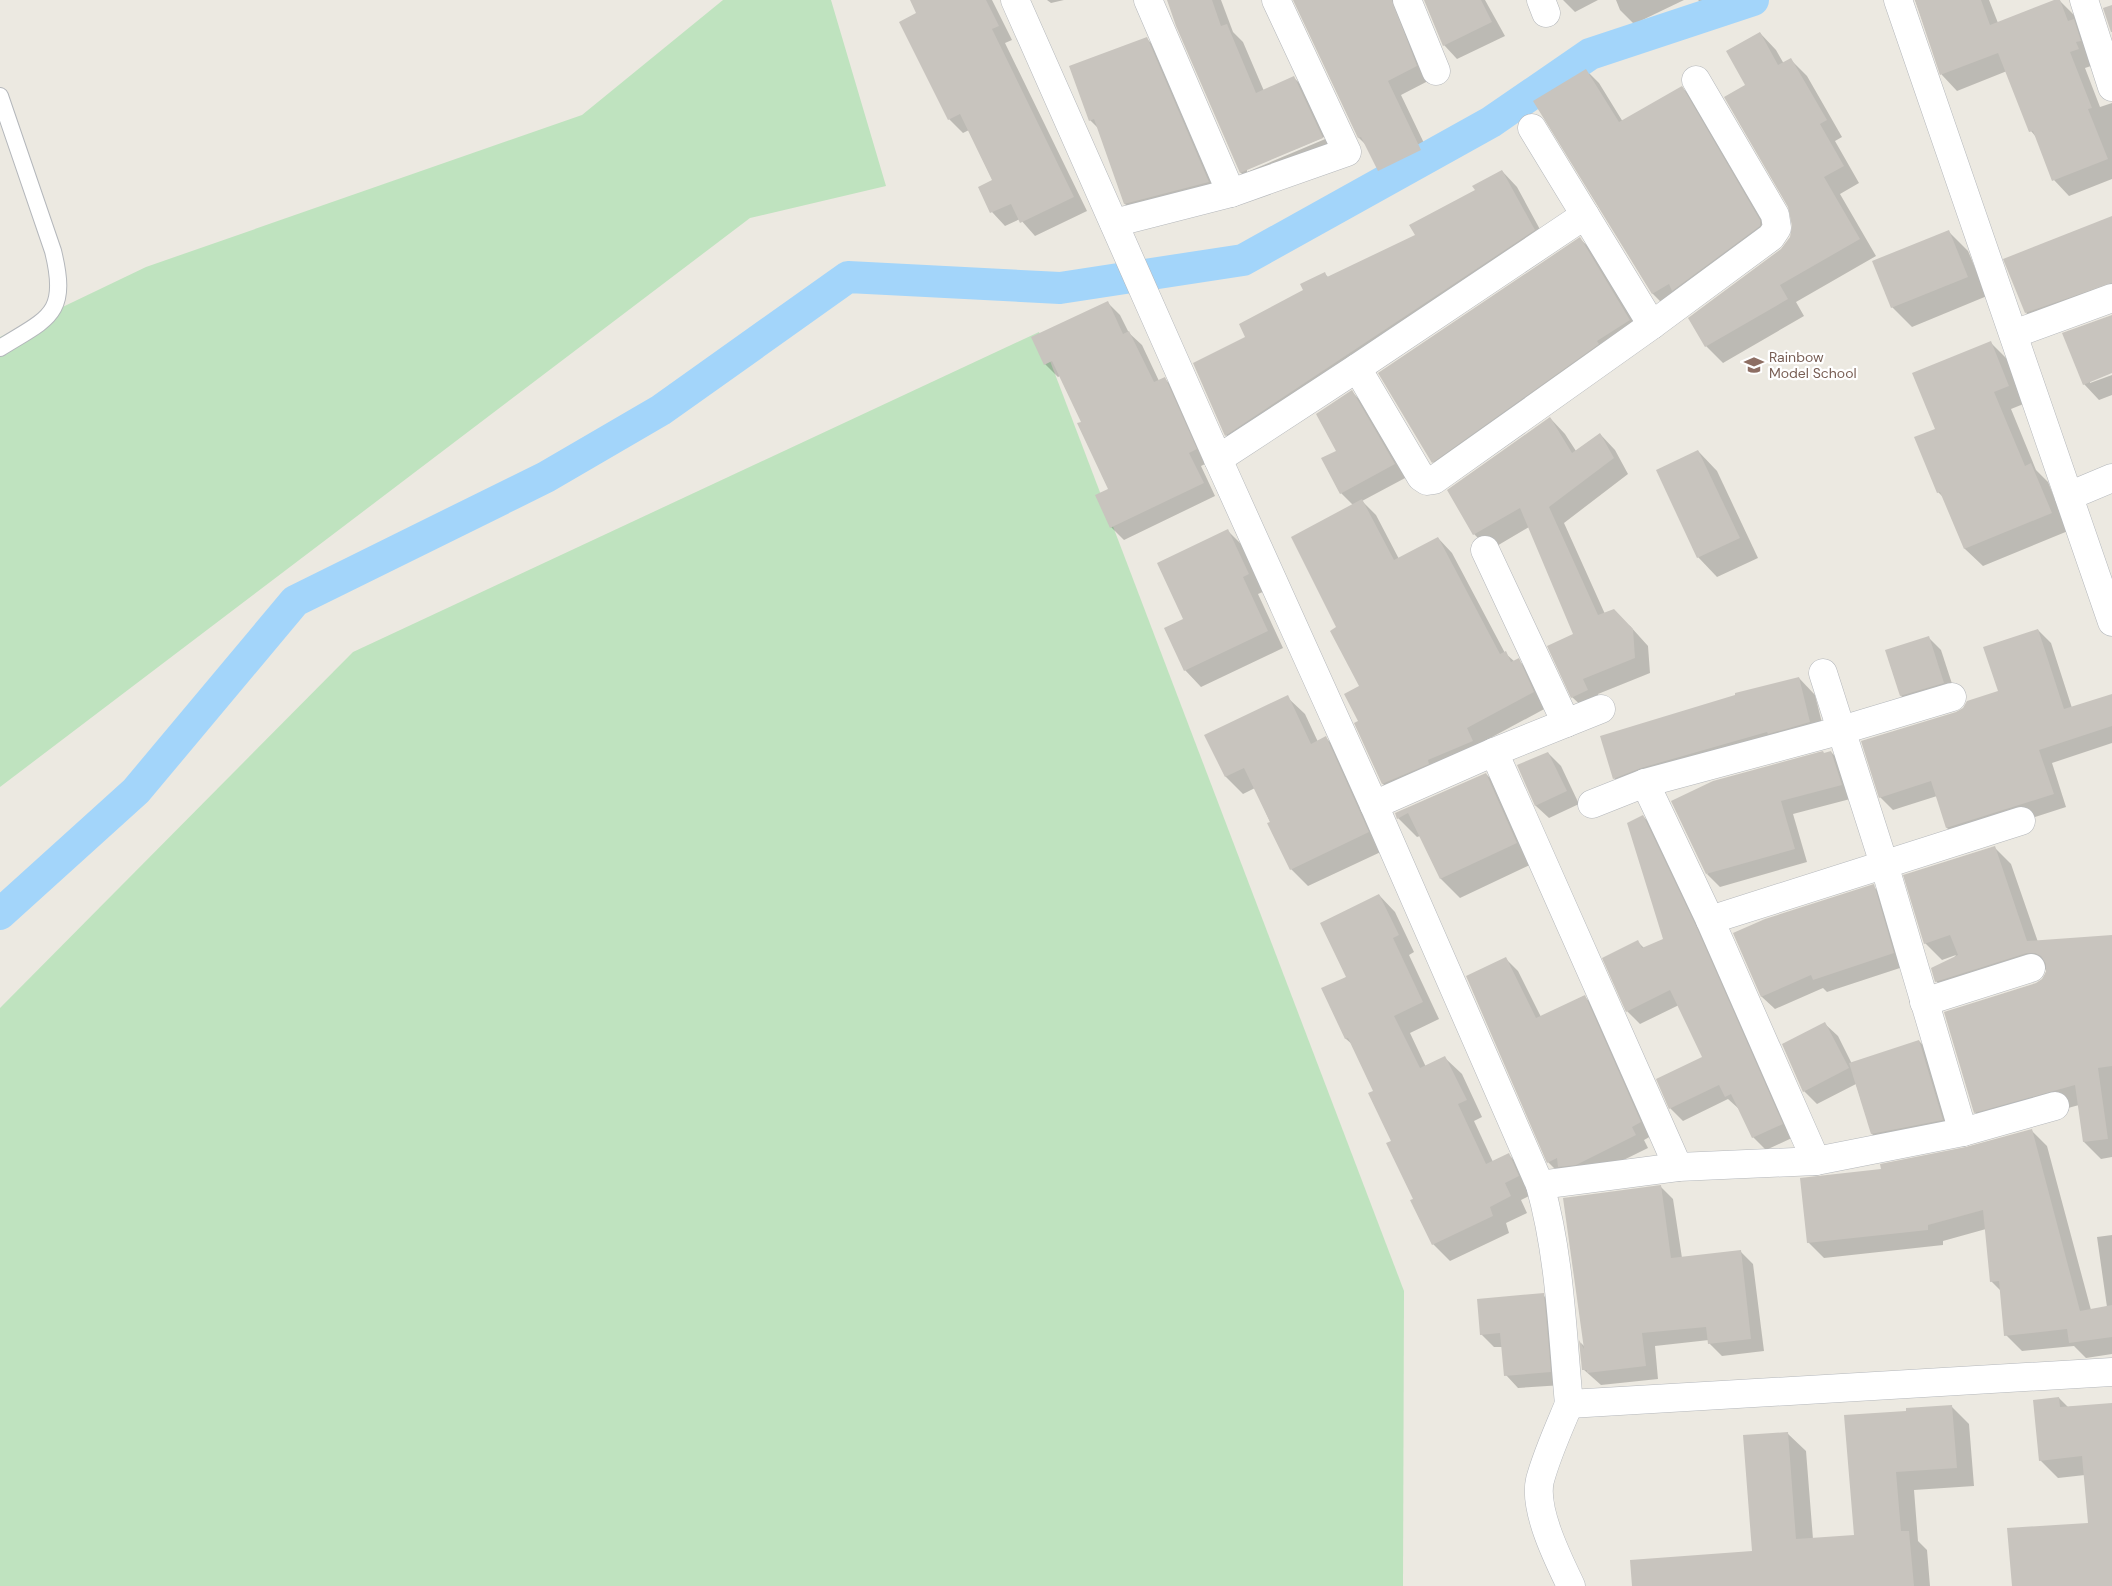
<svg xmlns="http://www.w3.org/2000/svg" width="2112" height="1586" viewBox="0 0 2112 1586" font-family="'DM Sans',sans-serif">
<style>
.green{fill:#bfe3bf}
.shadow{fill:#0003;fill-rule:evenodd}
.lines{fill:none;stroke-linecap:round;stroke-linejoin:round}
.canal{stroke:#a3d5fa;stroke-width:32}
.building{fill:#c8c4be}
.service-casing{stroke:#b4b7bb;stroke-width:18}
.minor-casing{stroke:#b4b7bb;stroke-width:29}
.service{stroke:#fff;stroke-width:16}
.minor{stroke:#fff;stroke-width:28}
.labels{text-anchor:middle;stroke-width:4.5;stroke-linejoin:round;paint-order:stroke}
.education-label{font-size:14px;fill:#785e54;stroke:#fff;text-anchor:start}
</style>
<rect width="100%" height="100%" fill="#ece9e1"/>
<!-- green -->
<g class="green">
<polygon points="723,0 831,0 886,186 750,218 0,787 0,337 146,267 582,115"/>
<polygon points="1039,332 1404,1291 1403,1586 0,1586 0,1008 353,652"/>
</g>
<!-- shadow -->
<g class="shadow">
<polygon points="911,0 992,0 1012,40 1005,43 1087,211 1035,236 1020,219 1005,226 992,212 993,181 969,130 963,133 949,119 918,14"/>
<polygon points="1047,0 1064,0 1051,3"/>
<path d="M 1168,0 L 1221,0 L 1233,32 L 1243,42 L 1264,91 L 1294,78 L 1311,94 L 1339,155 L 1257,189 L 1241,173 ZM 1329,135 L 1330,137 L 1247,172 L 1247,169 Z"/>
<polygon points="1295,0 1414,0 1430,80 1401,95 1434,164 1393,184 1379,170 1367,146 1359,138"/>
<polygon points="1425,0 1485,0 1505,36 1457,59 1444,45"/>
<polygon points="1563,0 1598,0 1575,12"/>
<polygon points="1616,0 1684,0 1634,24 1620,10"/>
<polygon points="1698,0 1740,0 1712,13"/>
<polygon points="1915,0 1989,0 1998,23 2059,0 2074,15 2094,65 2085,68 2100,107 2112,103 2112,179 2069,196 2054,180 2037,138 2031,131 2007,71 1957,91 1942,75"/>
<polygon points="1760,33 1776,50 1784,64 1791,60 1807,76 1842,137 1835,141 1859,183 1840,194 1876,256 1796,302 1804,316 1723,363 1706,346 1791,237 1794,226 1790,207 1746,85"/>
<polygon points="1147,39 1166,58 1228,202 1144,223 1125,204 1099,129 1090,120"/>
<polygon points="1586,70 1599,83 1623,122 1682,87 1694,100 1772,234 1665,306 1653,294 1535,102"/>
<polygon points="1502,171 1517,187 1549,246 1241,450 1226,435 1247,338 1325,274 1329,278 1417,236"/>
<polygon points="2112,218 2112,303 2042,329 2026,313"/>
<polygon points="1948,231 1968,251 1987,296 1912,327 1892,307"/>
<polygon points="1580,239 1593,251 1642,333 1445,475 1433,462"/>
<polygon points="1107,302 1120,315 1129,333 1142,345 1159,381 1164,378 1177,391 1209,462 1201,466 1215,496 1124,540 1111,527 1110,489 1082,422 1060,376 1058,377 1045,364"/>
<polygon points="2112,316 2112,372 2090,380 2090,383 2112,375 2112,395 2099,400 2084,384"/>
<polygon points="1990,342 2008,360 2026,403 2011,409 2036,470 2048,482 2068,531 1983,566 1965,549 1945,499 1938,492 1936,429"/>
<polygon points="1352,392 1364,404 1407,477 1362,501 1376,515 1399,559 1438,538 1452,553 1505,653 1515,662 1518,660 1533,674 1548,707 1481,743 1487,755 1397,798 1383,784 1356,724 1360,722 1361,687 1338,628 1353,505 1341,493 1337,451"/>
<polygon points="1550,418 1565,434 1576,451 1600,434 1615,450 1628,474 1564,523 1605,614 1630,626 1648,646 1650,673 1598,694 1603,706 1588,712 1572,697 1575,635 1529,527 1490,550 1474,534"/>
<polygon points="1698,451 1717,471 1758,558 1717,577 1698,557"/>
<polygon points="1228,531 1244,547 1265,591 1258,594 1283,648 1201,687 1185,670 1185,619"/>
<polygon points="2038,630 2051,643 2072,708 2112,698 2112,743 2052,763 2066,807 1960,841 1947,828 1937,796 1893,810 1880,797 1957,713 1999,692"/>
<polygon points="1928,637 1941,650 1956,696 1914,708 1901,696"/>
<polygon points="1799,678 1815,695 1826,739 1631,795 1614,778"/>
<polygon points="1287,697 1305,714 1318,742 1326,738 1343,755 1385,850 1308,886 1291,869 1255,788 1243,794 1226,777 1206,736"/>
<polygon points="1831,752 1844,765 1854,798 1793,814 1807,862 1720,887 1707,874 1824,754"/>
<polygon points="1548,753 1561,766 1579,804 1549,818 1536,806 1519,766"/>
<polygon points="1486,774 1505,793 1536,862 1460,898 1441,879 1420,836 1417,837 1398,818 1396,814"/>
<polygon points="1643,816 1655,829 1794,1137 1766,1150 1753,1137 1739,1109 1728,1099 1683,1121 1670,1108 1704,1057 1679,1005 1640,1024 1627,1011 1638,942 1644,948 1665,940"/>
<polygon points="1994,847 2011,864 2038,942 2112,936 2112,1157 2101,1159 2084,1142 2079,1105 1992,1129 1975,1112 2037,984 2043,980 2047,969 1953,998 1936,981 1956,955 1942,960 1925,943"/>
<polygon points="1873,886 1886,899 1906,966 1827,992 1823,988 1775,1009 1762,997 1734,934"/>
<polygon points="1379,895 1395,912 1414,952 1409,955 1439,1019 1410,1033 1426,1067 1445,1058 1462,1074 1482,1117 1474,1121 1493,1162 1509,1155 1526,1172 1535,1193 1521,1200 1527,1213 1506,1223 1509,1233 1450,1261 1433,1244 1375,1091 1353,1045 1346,1039 1323,989 1347,977"/>
<polygon points="1505,958 1518,971 1541,1017 1584,996 1597,1009 1653,1135 1644,1140 1648,1148 1589,1177 1561,1175 1548,1162"/>
<polygon points="1825,1024 1838,1036 1852,1064 1919,1041 1932,1054 1955,1133 1885,1147 1872,1134 1856,1084 1817,1104 1804,1091"/>
<polygon points="2031,1130 2047,1146 2091,1310 2107,1307 2097,1237 2112,1235 2112,1354 2086,1358 2074,1346 2022,1351 2006,1335 2001,1291 1991,1281 1986,1229 1943,1241 1943,1245 1824,1258 1808,1242 1883,1170"/>
<polygon points="1660,1186 1673,1199 1682,1258 1741,1252 1753,1264 1764,1351 1722,1356 1709,1343 1709,1340 1655,1346 1658,1379 1601,1385 1583,1369 1581,1343 1585,1347"/>
<polygon points="1543,1295 1556,1308 1563,1385 1518,1388 1506,1375 1503,1347 1494,1347 1481,1334"/>
<polygon points="2059,1398 2068,1407 2112,1404 2112,1586 2013,1586 2089,1524 2085,1475 2058,1478 2040,1460"/>
<polygon points="1951,1406 1969,1424 1974,1486 1914,1490 1918,1541 1927,1550 1930,1586 1633,1586 1754,1552 1787,1433 1806,1451 1813,1539 1855,1536 1907,1412"/>
</g>
<g class="lines">
<!-- canal -->
<polyline class="canal" points="0,914 136,791 295,601 546,477 661,410 848,277 1060,288 1243,260 1491,122 1590,54 1753,0"/>
</g>
<!-- building -->
<g class="building">
<polygon points="910,0 986,0 999,26 992,29 1074,197 1020,223 1011,204 990,213 978,187 992,180 960,114 948,120 899,22 916,13"/>
<polygon points="1167,0 1212,0 1221,26 1227,24 1256,93 1294,76 1323,138 1240,173 1176,26"/>
<polygon points="1293,0 1392,0 1417,66 1388,81 1421,150 1378,171 1361,137 1358,138"/>
<polygon points="1424,0 1481,0 1492,22 1443,46"/>
<polygon points="1915,0 1981,0 1990,25 2054,0 2060,0 2068,21 2074,19 2081,41 2076,42 2079,49 2070,52 2092,108 2088,109 2108,159 2052,181 2033,131 2029,132 1998,53 1940,75"/>
<polygon points="2112,5 2112,32 2111,32 2103,8"/>
<polygon points="1760,32 1778,65 1791,58 1827,120 1820,124 1844,166 1824,177 1860,239 1780,285 1788,299 1705,347 1688,318 1781,249 1790,237 1792,226 1788,207 1724,97 1745,85 1726,51"/>
<polygon points="1147,37 1209,182 1124,204 1094,119 1089,121 1069,66"/>
<polygon points="1586,69 1619,122 1682,86 1760,220 1760,226 1672,291 1669,284 1652,294 1533,101"/>
<polygon points="1502,170 1535,230 1225,436 1193,363 1245,337 1239,324 1303,290 1300,284 1325,272 1327,277 1415,235 1409,225 1475,190 1472,186"/>
<polygon points="2112,216 2112,283 2025,313 2003,259"/>
<polygon points="1949,230 1968,277 1891,308 1872,261"/>
<polygon points="1580,237 1630,320 1597,341 1599,344 1432,463 1378,373"/>
<polygon points="1108,301 1123,334 1129,331 1154,382 1165,377 1197,449 1189,453 1204,483 1110,528 1095,495 1108,489 1077,423 1081,422 1052,361 1044,365 1031,337"/>
<polygon points="2112,315 2112,373 2083,385 2062,333"/>
<polygon points="1991,341 2009,386 1994,392 2025,466 2031,463 2052,513 1964,549 1940,492 1937,493 1914,437 1935,429 1912,373"/>
<polygon points="1352,390 1395,464 1340,494 1321,458 1336,451 1316,414"/>
<polygon points="1550,417 1572,453 1600,433 1614,458 1549,507 1598,615 1614,609 1633,629 1635,658 1583,679 1588,690 1571,698 1547,646 1573,634 1520,508 1473,535 1447,490"/>
<polygon points="1698,450 1740,538 1697,558 1656,470"/>
<polygon points="1362,499 1394,560 1438,537 1500,654 1506,651 1511,662 1519,658 1534,692 1467,728 1473,741 1428,760 1429,764 1382,784 1354,723 1358,721 1344,694 1359,686 1330,631 1336,627 1291,537"/>
<polygon points="1228,529 1249,574 1243,577 1268,631 1184,671 1164,628 1183,619 1157,563"/>
<polygon points="2038,629 2064,709 2112,694 2112,726 2039,750 2054,794 1946,828 1931,781 1879,798 1861,741 1956,712 1963,708 1967,701 1998,691 1983,647"/>
<polygon points="1929,636 1944,683 1900,696 1885,650"/>
<polygon points="1799,677 1810,722 1768,734 1767,732 1641,768 1613,779 1600,736 1735,695 1735,693"/>
<polygon points="1288,695 1311,744 1326,736 1369,832 1290,870 1267,823 1270,822 1244,768 1225,777 1204,735"/>
<polygon points="1823,751 1824,753 1831,751 1842,785 1781,801 1795,849 1706,874 1671,801 1713,781"/>
<polygon points="1548,752 1567,791 1535,806 1517,765"/>
<polygon points="1486,773 1517,843 1440,879 1408,813 1397,819 1395,813"/>
<polygon points="1643,815 1696,926 1783,1124 1752,1138 1731,1094 1725,1097 1719,1085 1669,1109 1656,1079 1702,1057 1670,990 1626,1012 1602,958 1638,940 1642,948 1663,939 1627,823"/>
<polygon points="1995,846 2027,941 2112,935 2112,1066 2098,1068 2108,1139 2083,1142 2075,1085 1974,1113 1944,1012 2036,983 2042,979 2046,972 2046,964 2041,956 2035,953 2027,953 1935,982 1931,968 1958,955 1950,935 1924,944 1903,875"/>
<polygon points="1874,884 1894,953 1813,980 1811,975 1761,997 1733,933 1765,919"/>
<polygon points="1379,894 1399,935 1393,938 1423,1002 1394,1016 1420,1068 1445,1056 1467,1100 1458,1104 1486,1164 1509,1153 1519,1176 1505,1183 1511,1196 1490,1207 1493,1216 1432,1245 1410,1200 1413,1199 1386,1143 1391,1141 1368,1093 1373,1091 1348,1038 1345,1039 1321,988 1346,977 1320,923"/>
<polygon points="1506,957 1536,1018 1585,995 1641,1122 1632,1127 1636,1135 1576,1165 1558,1167 1557,1158 1547,1163 1466,976"/>
<polygon points="1825,1022 1849,1068 1803,1092 1782,1044"/>
<polygon points="1919,1040 1943,1120 1871,1134 1849,1063"/>
<polygon points="2032,1129 2080,1311 2112,1305 2112,1337 2069,1343 2067,1329 2004,1336 1999,1281 1990,1282 1983,1210 1928,1225 1928,1230 1807,1243 1800,1178 1881,1169 1880,1164 1966,1147"/>
<polygon points="1661,1185 1671,1258 1741,1250 1751,1339 1708,1344 1706,1327 1642,1333 1646,1366 1587,1373 1587,1370 1582,1370 1579,1340 1584,1349 1563,1198"/>
<polygon points="1544,1293 1551,1372 1504,1376 1500,1333 1480,1335 1477,1299"/>
<polygon points="2059,1397 2060,1407 2112,1403 2112,1586 2012,1586 2007,1528 2088,1523 2082,1456 2039,1461 2033,1400"/>
<polygon points="1952,1405 1957,1468 1896,1472 1901,1531 1909,1531 1914,1586 1632,1586 1630,1560 1752,1551 1743,1435 1788,1432 1796,1539 1854,1535 1844,1415 1906,1411 1906,1408"/>
</g>
<g class="lines">
<defs>
<path id="service" d="M 0,96 L 53,251 C 69,315 48,318 0,348"/>
<g id="minor">
<path d="M 1015,0 L 1218,459 L 1374,805 L 1540,1185 C 1560,1256 1562,1330 1569,1404 L 2112,1372"/>
<polyline points="1148,0 1231,193"/>
<polyline points="1407,0 1436,71"/>
<polyline points="1541,0 1546,13"/>
<polyline points="1898,0 2112,622"/>
<polyline points="2084,0 2112,87"/>
<polyline points="1532,128 1585,215"/>
<polyline points="1114,223 1231,193 1347,152 1276,0"/>
<polyline points="2014,334 2112,298"/>
<polyline points="1357,368 1421,477 1427,481 1434,480 1652,325 1771,237 1777,228 1775,215 1696,80"/>
<polyline points="1218,459 1357,368 1585,215 1652,325"/>
<polyline points="2069,496 2112,478"/>
<polyline points="1485,550 1566,723"/>
<polyline points="1494,752 1678,1167"/>
<polyline points="1645,783 1710,920 1816,1161"/>
<polyline points="1592,804 1645,783 1842,730 1952,697"/>
<polyline points="1374,805 1494,752 1601,709"/>
<polyline points="1710,920 2021,821"/>
<polyline points="1924,1002 2031,968"/>
<polyline points="1963,1132 2055,1106"/>
<polyline points="1540,1185 1678,1167 1816,1161 1963,1132 1884,864 1823,673"/>
<path d="M 1569,1404 C 1559,1428 1547,1454 1540,1480 C 1533,1509 1558,1559 1571,1586"/>
</g>
</defs>
<!-- service casing -->
<use href="#service" class="service-casing"/>
<!-- minor casing -->
<use href="#minor" class="minor-casing"/>
<!-- service -->
<use href="#service" class="service"/>
<!-- minor -->
<use href="#minor" class="minor"/>
</g>
<!-- icons -->
<defs>
<symbol id="school-bare" viewBox="-9 -9 18 18"><path d="M0-5L7-2L0 1L-7-2ZM-4 1L0 2.5L4 1V4Q0 6-4 4Z" fill="#8d6e63" stroke="#fff" stroke-width="2.5" paint-order="stroke"/></symbol>
</defs>
<g fill-rule="evenodd">
<use href="#school-bare" x="1740" y="351" width="28" height="28"/>
</g>
<g class="labels">
<!-- education labels -->
<g class="education-label">
<text x="1769" y="362">Rainbow<tspan x="1769" dy="16">Model School</tspan></text>
</g>
</g>
</svg>
